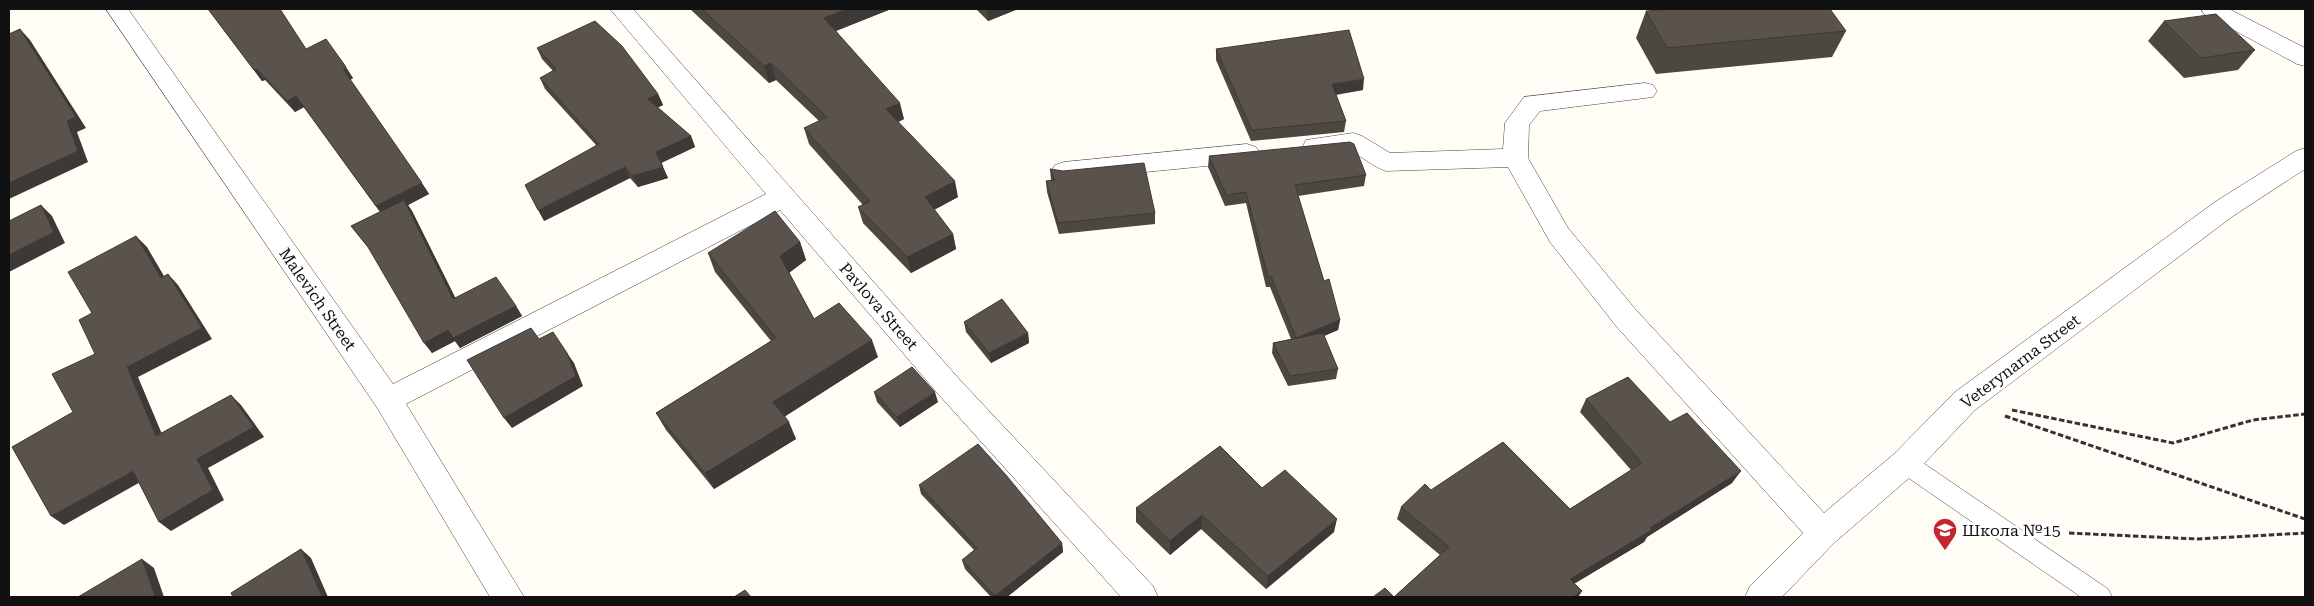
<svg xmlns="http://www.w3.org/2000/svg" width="2314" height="606" viewBox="0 0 2314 606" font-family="'Roboto Serif',serif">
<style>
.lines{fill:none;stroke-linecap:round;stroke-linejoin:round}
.service-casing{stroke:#444;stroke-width:1}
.minor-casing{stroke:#444;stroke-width:1}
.path{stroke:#333;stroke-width:3;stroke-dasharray:5.5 2.5;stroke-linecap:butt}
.service{fill:#fff;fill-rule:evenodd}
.minor{fill:#fff;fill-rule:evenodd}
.wall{fill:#4d4742}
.shaded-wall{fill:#3f3936}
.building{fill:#5a524d;stroke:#3f3936}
.labels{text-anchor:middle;stroke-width:5;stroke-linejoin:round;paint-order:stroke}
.street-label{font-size:16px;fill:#111;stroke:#fff}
.poi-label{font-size:16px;fill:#111;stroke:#fff;text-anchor:start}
</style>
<rect width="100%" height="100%" fill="#fffdf5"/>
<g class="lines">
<defs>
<polygon id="service" points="1905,454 1913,456 2108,589 2112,597 2081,597 1897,470 1894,463 1897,456"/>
<g id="minor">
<polygon points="106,9 128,9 393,384 766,194 610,9 633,9 960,380 1153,586 1158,597 1121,597 940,396 780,210 406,404 524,597 490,597 378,409"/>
<polygon points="2201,9 2229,9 2305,48 2305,66 2297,64 2204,14"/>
<path d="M 1645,83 L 1653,85 L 1657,91 L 1653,97 L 1540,111 L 1529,125 L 1528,158 L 1568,228 L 1636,310 L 1824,513 L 1894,454 L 1955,392 L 2215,202 L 2296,151 L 2305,148 L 2305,169 L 2233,216 L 1975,410 L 1916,472 L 1834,543 L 1782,597 L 1745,597 L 1750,586 L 1803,533 L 1616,326 L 1550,242 L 1508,167 L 1386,171 C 1373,167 1363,156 1350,152 C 1338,148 1321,157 1306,152 L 1303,146 L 1306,140 L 1353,133 L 1362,136 L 1390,153 L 1503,149 L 1505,123 L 1524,97 Z"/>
<polygon points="1247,144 1256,147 1260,153 1256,159 1247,162 1064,180 1055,177 1051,171 1055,165 1064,162"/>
</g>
</defs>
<!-- service casing -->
<use href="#service" class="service-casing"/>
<!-- minor casing -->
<use href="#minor" class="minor-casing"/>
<!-- path -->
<g class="path">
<polyline points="2012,410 2173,443 2253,420 2305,414"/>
<polyline points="2005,416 2305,519"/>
<polyline points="2069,533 2197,539 2305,533"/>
</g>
<!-- service -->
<use href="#service" class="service"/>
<!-- minor -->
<use href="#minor" class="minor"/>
</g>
<!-- wall -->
<g class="wall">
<polygon points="208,9 307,49 353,78 350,80 429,194 408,205 412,211 455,298 516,306 522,316 460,348 455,341 432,353 370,250 351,226 380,212 304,107 295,112 265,80 262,81"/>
<polygon points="690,9 891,9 836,31 904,119 898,122 958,197 934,210 953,234 956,249 911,273 863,223 858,207 863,205 809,144 804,128 819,121 776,80 769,83"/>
<polygon points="976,9 1018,9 988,21"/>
<polygon points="1646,11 1846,31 1832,57 1656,74 1636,38"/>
<polygon points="2164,21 2255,50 2238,70 2184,78 2148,41"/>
<polygon points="537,48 658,94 663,105 657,108 691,136 695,147 661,163 668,178 638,187 630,178 544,221 596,145 545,89 540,78 553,71 542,59"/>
<polygon points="1216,49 1363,90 1336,95 1346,121 1344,132 1251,141 1216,60"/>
<polygon points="1209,156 1366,175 1364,186 1298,196 1324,281 1340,320 1338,330 1324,336 1338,369 1336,379 1288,386 1272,353 1273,343 1291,339 1270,287 1266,287 1246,203 1225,206 1208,167"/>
<polygon points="1050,169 1155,213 1155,224 1059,234 1047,192 1046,181 1051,180"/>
<polygon points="800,242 806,260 789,273 814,319 878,357 785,416 796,439 714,489 666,430 656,413 771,341 715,272 708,253"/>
<polygon points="964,322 1028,333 1029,343 991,363 966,332"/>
<polygon points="874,392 938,402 900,427 877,402"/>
<polygon points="1586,399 1670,422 1732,483 1647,537 1644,542 1574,584 1582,591 1578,597 1373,597 1394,597 1440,555 1397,519 1401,507 1570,509 1631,470 1580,412"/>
<polygon points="919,485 1062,543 1063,552 1007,597 991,597 965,569 962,560 974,550 921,494"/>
<polygon points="1262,488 1334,532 1266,589 1201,529 1170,555 1136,522 1136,508"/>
</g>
<!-- shaded-wall -->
<g class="shaded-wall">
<polygon points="847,9 891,9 828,34 824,18"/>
<polygon points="987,9 1018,9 988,21"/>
<polygon points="20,29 30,40 86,128 77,132 88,162 9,199 9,183"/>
<polygon points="771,63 776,80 769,83 764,66"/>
<polygon points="346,67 353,78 350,80 343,69"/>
<polygon points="257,69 265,80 262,81 254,70"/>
<polygon points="1364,79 1363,90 1330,95 1332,84"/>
<polygon points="658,94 663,105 652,110 648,99"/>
<polygon points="296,96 304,107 295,112 287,101"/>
<polygon points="900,103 904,119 890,126 886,109"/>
<polygon points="691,136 695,147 661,163 656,152"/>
<polygon points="625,167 630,178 544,221 538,210"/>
<polygon points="663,167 668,178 638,187 633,176"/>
<polygon points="955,181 958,197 928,213 925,197"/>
<polygon points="422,183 429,194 408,205 412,211 461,309 384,217 376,206"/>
<polygon points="41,205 52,216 65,243 9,272 9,255"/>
<polygon points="953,234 956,249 911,273 907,257"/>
<polygon points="136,236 147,247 171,288 161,278"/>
<polygon points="800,242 806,260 787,274 780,256"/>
<polygon points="168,274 178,285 212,339 138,377 167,446 156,436 127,367"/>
<polygon points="516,306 522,316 460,348 455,341 432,353 424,343 448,330"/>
<polygon points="1340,320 1338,330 1295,348 1296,338"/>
<polygon points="1028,333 1029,343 991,363 989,353"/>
<polygon points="872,340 878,357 781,419 773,402"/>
<polygon points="567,353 574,363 583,386 512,428 504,418"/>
<polygon points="935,392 938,402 900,427 897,417"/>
<polygon points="231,395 241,405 264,437 208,468 224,500 171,531 159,522"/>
<polygon points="789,422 796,439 714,489 705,473"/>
<polygon points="133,471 144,480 64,525 51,516"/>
<polygon points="1741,471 1732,483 1647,537 1644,542 1563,590 1570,579"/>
<polygon points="1202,515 1201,529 1170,555 1170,541"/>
<polygon points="1337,519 1334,532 1266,589 1268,576"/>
<polygon points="1062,543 1063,552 1007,597 996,597 995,596"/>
<polygon points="301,549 311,558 328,597 322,597"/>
<polygon points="142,559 154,568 164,597 155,597"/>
<polygon points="1582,591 1578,597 1573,597"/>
</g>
<!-- building -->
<g class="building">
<polygon points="208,9 280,9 306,49 326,39 346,67 343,69 422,183 376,206 296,96 287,101 257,69 254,70"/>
<polygon points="702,9 847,9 824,18 900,103 886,109 955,181 925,197 953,234 907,257 858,207 870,201 804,128 827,117 771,63 764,66"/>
<polygon points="1674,9 1830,9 1846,31 1667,48 1646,11"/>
<polygon points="2216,14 2255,50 2201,58 2164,21"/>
<polygon points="595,21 622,46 658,94 648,99 691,136 656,152 663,167 633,176 625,167 538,210 525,185 599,144 540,78 556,69 537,48"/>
<polygon points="20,29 76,117 67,121 78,151 9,183 9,34"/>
<polygon points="1349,30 1364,79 1332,84 1346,121 1252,130 1216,49"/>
<polygon points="1350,142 1354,144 1366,175 1295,185 1324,281 1329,279 1340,320 1296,338 1271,276 1268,277 1246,192 1226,195 1209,156"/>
<polygon points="1144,163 1155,213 1058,223 1046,181 1055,180 1050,169 1063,171"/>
<polygon points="404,200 453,299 496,277 516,306 453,338 448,330 424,343 368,247 351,226"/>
<polygon points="41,205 54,232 9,255 9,221"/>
<polygon points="775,211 800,242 780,256 814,319 839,303 872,340 773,402 789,422 705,473 656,413 776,338 708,253"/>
<polygon points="136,236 161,278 168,274 202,328 127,367 156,436 231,395 254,427 197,459 213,490 159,522 133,471 51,516 12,447 73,412 52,374 95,354 79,320 92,313 68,272"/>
<polygon points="1002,299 1028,333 989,353 964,322"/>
<polygon points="531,328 539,339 553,332 567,353 576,376 504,418 467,360"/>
<polygon points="1323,333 1338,369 1290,376 1273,343"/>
<polygon points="912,367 935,392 897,417 874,392"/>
<polygon points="1628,377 1670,422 1687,413 1741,471 1650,528 1652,530 1570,579 1582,591 1573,597 1373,597 1385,588 1394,597 1449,547 1401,507 1425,484 1431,490 1503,442 1570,509 1642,463 1586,399"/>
<polygon points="978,444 1006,475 1062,543 995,596 962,560 977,548 919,485"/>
<polygon points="1220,446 1262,488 1285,470 1337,519 1268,576 1202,515 1170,541 1136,508"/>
<polygon points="301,549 322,597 233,597 231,593"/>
<polygon points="142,559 155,597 78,597"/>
<polygon points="745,590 751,597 734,597"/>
</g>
<!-- icons -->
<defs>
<symbol id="school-pin" viewBox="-11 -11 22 30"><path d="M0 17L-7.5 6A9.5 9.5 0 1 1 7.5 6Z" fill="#c4262e" stroke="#fff"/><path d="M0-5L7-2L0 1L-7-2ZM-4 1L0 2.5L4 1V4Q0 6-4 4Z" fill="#fff"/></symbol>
</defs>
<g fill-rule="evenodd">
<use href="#school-pin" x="1931" y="516" width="28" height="38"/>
</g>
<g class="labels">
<!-- street labels -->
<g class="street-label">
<text transform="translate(318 299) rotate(55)" y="6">Malevich Street</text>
<text transform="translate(879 306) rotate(49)" y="6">Pavlova Street</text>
<text transform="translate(2020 361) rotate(-37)" y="6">Veterynarna Street</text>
</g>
<!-- poi labels -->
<g class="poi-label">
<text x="1962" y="536">Школа №15</text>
</g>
</g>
<!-- border -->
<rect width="2314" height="606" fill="none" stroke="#111111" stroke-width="20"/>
</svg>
